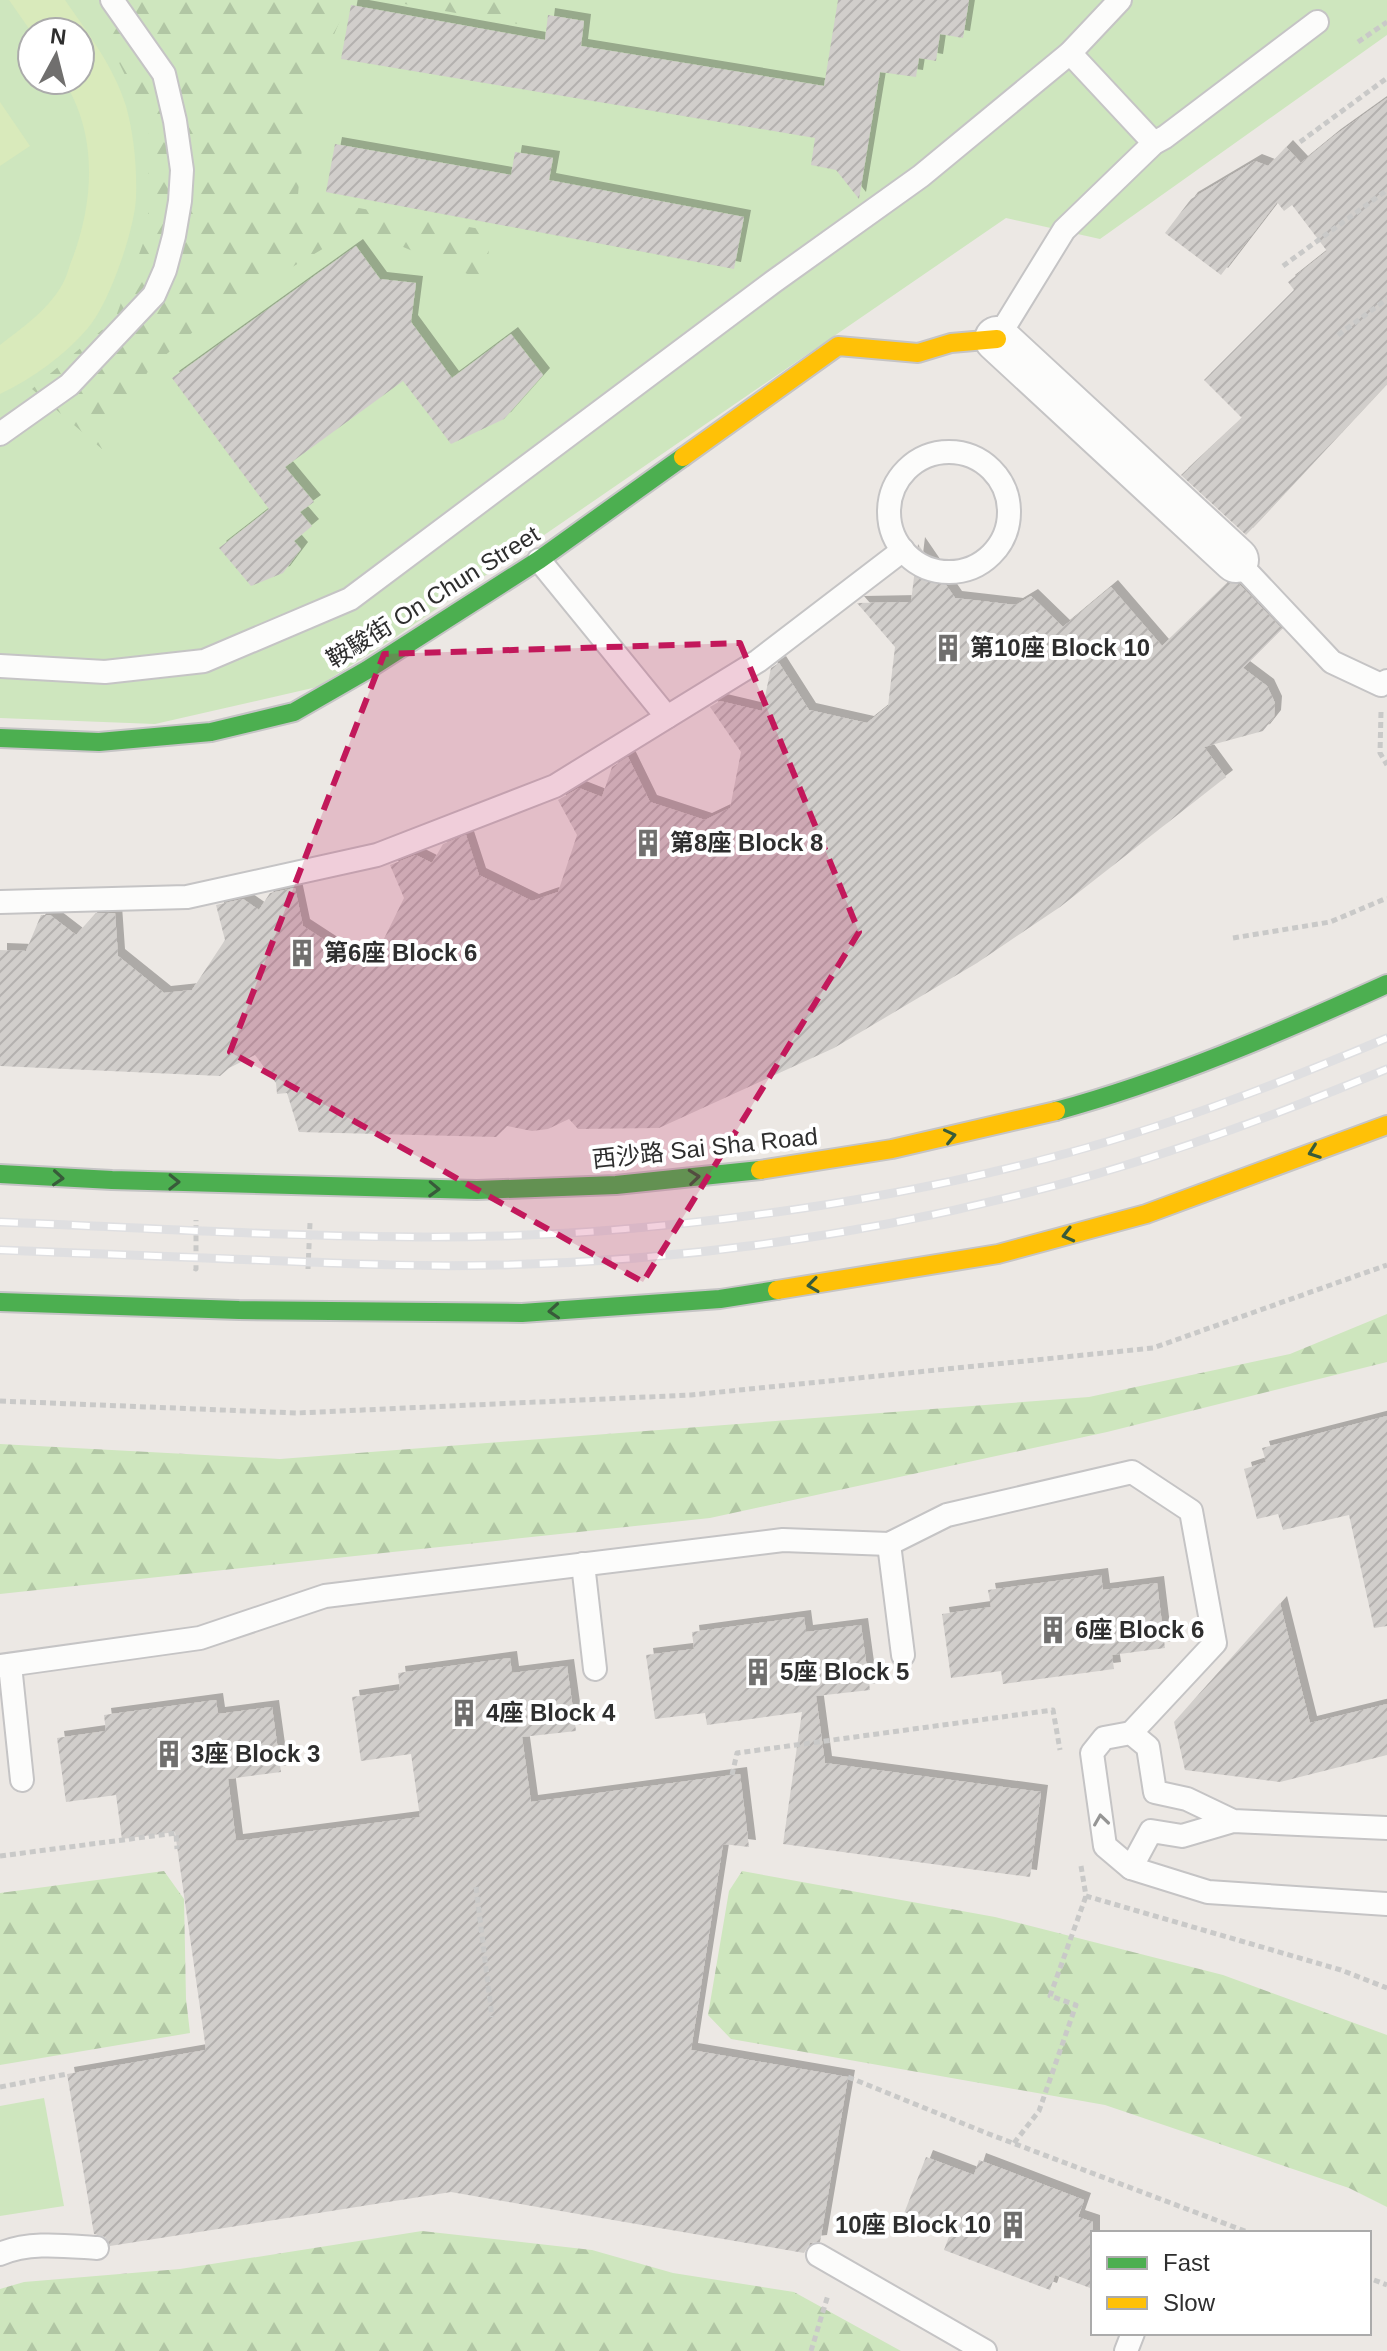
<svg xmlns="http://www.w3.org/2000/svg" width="1387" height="2351" viewBox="0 0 1387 2351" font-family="Helvetica,'Noto Sans TC',sans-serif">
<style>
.green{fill:#cee6be;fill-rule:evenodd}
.forest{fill:url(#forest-firs)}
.pitch{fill:#d9eabb}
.building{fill:url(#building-hatch);filter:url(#shadow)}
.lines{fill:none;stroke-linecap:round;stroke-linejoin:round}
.lane-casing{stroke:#c5c4c5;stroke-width:26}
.street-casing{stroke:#c5c4c5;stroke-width:48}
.fast-casing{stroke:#c5c4c5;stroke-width:22}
.slow-casing{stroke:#c5c4c5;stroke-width:22}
.path{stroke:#c9c9c8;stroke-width:5;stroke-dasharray:6 4;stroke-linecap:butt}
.lane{stroke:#fcfcfb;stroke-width:22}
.street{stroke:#fcfcfb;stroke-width:44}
.fast{stroke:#4caf50;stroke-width:18}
.slow{stroke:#ffc107;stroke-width:18}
.rail-casing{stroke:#dfdfe1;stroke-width:9}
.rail{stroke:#fff;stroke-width:6;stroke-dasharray:18;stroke-linecap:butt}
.oneway{stroke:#385b3a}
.oneway2{stroke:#959594}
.marked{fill:#c2185b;fill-opacity:0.2;stroke:#c2185b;stroke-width:6;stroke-dasharray:16 10;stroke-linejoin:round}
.labels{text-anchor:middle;stroke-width:8;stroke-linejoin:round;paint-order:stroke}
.street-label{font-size:24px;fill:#2e2e2e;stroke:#fff}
.poi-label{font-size:24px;font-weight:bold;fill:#2e2e2e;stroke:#fff;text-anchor:start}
</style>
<defs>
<pattern id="forest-firs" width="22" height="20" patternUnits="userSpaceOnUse" patternTransform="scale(2)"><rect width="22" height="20" fill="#cee6be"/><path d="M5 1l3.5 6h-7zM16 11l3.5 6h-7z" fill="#b1c6a4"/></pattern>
<pattern id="building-hatch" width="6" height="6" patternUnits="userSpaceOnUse" patternTransform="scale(2)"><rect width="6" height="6" fill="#d1cecb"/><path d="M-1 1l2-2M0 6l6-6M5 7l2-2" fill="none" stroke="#b4b1af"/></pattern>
<filter id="shadow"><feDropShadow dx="7" dy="-7" stdDeviation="0" flood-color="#0004"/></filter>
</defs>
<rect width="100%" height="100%" fill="#ece8e4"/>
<!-- green -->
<g class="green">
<path d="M 0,0 L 1387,0 L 1387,35 L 1100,239 L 1006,218 L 397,636 L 317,687 L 155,724 L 0,718 ZM 32,32 L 80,32 L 80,80 L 32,80 Z"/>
<polygon points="44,2098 64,2206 0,2216 0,2106"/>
</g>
<!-- forest -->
<g class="forest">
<polygon points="142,0 349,0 306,99 298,195 347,206 492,231 484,281 358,228 218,311 150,368 102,449 32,389 115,319 148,230 149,124 101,26"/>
<polygon points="382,0 527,0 524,25"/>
<polygon points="1387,1314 1387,1362 1107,1432 710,1518 0,1594 0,1444 280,1459 1089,1397 1290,1354"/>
<polygon points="164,1871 184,1899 186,1999 190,2033 0,2065 0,1893"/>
<polygon points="742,1871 995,1917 1223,1975 1387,2035 1387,2207 1349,2188 1105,2105 731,2039 708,2015 729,1891"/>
<polygon points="422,2231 592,2250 673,2273 794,2292 901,2351 0,2351 0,2289 24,2282 180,2269"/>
</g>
<!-- pitch -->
<g class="pitch">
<path d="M 9,0 L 65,0 C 88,33 114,67 126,106 C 134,135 137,167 136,197 C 135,229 109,304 88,328 C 64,356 33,378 0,394 L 0,345 C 22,328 48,310 62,285 C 67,277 69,266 73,257 C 94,200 98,133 63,80 L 80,80 L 80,32 L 32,33 Z"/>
<polygon points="0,102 30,146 0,166"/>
</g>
<!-- building -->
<g class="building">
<polygon points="838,0 969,0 963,38 940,34 936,61 919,58 916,77 880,72 859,199 836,170 811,165 815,138 341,59 351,5 545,40 548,15 584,21 581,46 824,86"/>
<polygon points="1387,98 1387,384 1246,535 1181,475 1242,418 1204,380 1294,290 1288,282 1327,251 1292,205 1284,211 1277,202 1221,275 1165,233 1191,199 1255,161 1268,166 1286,147 1301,163 1334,136"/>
<polygon points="335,144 511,175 515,152 553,158 549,180 744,217 734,269 326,192"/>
<polygon points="356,246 380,279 416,283 411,322 452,378 511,334 543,375 504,419 451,444 403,381 285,467 314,502 300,512 312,526 294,541 301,549 283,573 251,586 219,548 269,509 172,378"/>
<polygon points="918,544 955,598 1016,605 1031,596 1063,627 1111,587 1162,646 1227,583 1239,584 1282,629 1243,668 1267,686 1275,703 1274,717 1263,731 1204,747 1226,777 1060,907 977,963 834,1048 659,1128 578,1129 569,1119 548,1129 532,1131 507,1126 496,1137 299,1132 287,1093 277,1094 276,1083 255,1055 229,1068 220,1076 0,1066 0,950 26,951 41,915 50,915 76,935 96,913 115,913 118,956 164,993 192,990 225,940 216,905 243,899 259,910 270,893 295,888 303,926 352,958 377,953 404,898 390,865 416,855 432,863 443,844 466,835 479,875 532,901 558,892 577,835 558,800 579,788 602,797 612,767 628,757 650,802 705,820 730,808 741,752 710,707 720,701 762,711 771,668 779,663 809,710 867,723 888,706 895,647 857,603 911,602"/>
<polygon points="1387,1416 1387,1626 1374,1628 1349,1515 1283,1530 1278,1514 1257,1519 1244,1469 1266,1462 1262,1448"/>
<polygon points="1101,1575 1103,1590 1157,1583 1165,1648 1112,1655 1114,1669 1003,1684 1001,1671 951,1678 942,1614 991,1607 988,1590"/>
<polygon points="1280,1603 1310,1723 1387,1704 1387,1755 1280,1782 1185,1770 1174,1722"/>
<polygon points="804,1617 806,1632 861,1625 870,1690 816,1696 825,1763 1041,1792 1030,1877 783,1844 802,1712 707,1725 705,1713 655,1719 646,1655 694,1649 692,1632"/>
<polygon points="510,1658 512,1673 567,1666 576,1731 522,1737 531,1802 740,1774 749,1847 723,1844 691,2050 848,2077 820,2242 810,2243 804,2253 451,2192 110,2246 105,2237 94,2234 67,2074 206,2050 175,1832 122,1839 116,1795 66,1802 57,1738 106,1731 104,1715 216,1700 218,1714 272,1707 281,1772 228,1779 236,1841 420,1817 411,1754 361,1761 352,1697 400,1690 398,1673"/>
<polygon points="926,2157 974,2175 979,2160 1084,2200 1078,2217 1093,2222 1093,2289 1055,2275 1050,2290 944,2250 950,2234 903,2216"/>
</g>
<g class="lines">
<defs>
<g id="lane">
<polyline points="1070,53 1154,143"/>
<polyline points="997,339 1064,230 1154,143 1165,137 1317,22"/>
<polyline points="0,434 69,385 154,295 165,270 174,236 180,201 182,170 175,121 164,74 112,0"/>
<circle cx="949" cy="512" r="60"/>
<polyline points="539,560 667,717"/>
<polyline points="1236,560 1332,662 1381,685 1387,681"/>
<polyline points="0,666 105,672 204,661 350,599 773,282 921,176 1070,53 1120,0"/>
<polyline points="0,902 187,897 377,855 555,786 758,661 903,550"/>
<polyline points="889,1544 903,1655"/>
<polyline points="583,1564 595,1669"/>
<polyline points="10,1665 22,1780"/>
<polyline points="0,1666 200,1638 325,1596 783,1540 889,1544 947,1515 1132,1472 1191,1511 1215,1643 1131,1733"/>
<polyline points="1233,1821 1187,1799 1155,1792 1148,1747 1131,1733 1104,1738 1092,1753 1105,1846 1131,1868 1151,1831 1182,1836 1233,1821 1387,1828"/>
<polyline points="1131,1868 1208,1892 1387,1904"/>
<path d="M 0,2254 C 29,2241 66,2246 97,2248"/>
<polyline points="818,2255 985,2351"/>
<polyline points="1126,2351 1133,2333"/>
</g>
<polyline id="street" points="997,339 1236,560"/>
<g id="fast">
<polyline points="0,738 99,742 211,732 294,712 367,670 539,560 683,457"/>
<path d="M 1056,1111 C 1170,1080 1279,1033 1387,984"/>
<polyline points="0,1174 112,1180 477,1190 616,1185 760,1170"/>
<polyline points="0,1302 239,1310 522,1313 720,1299 777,1290"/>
</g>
<g id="slow">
<polyline points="683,457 838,346 918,353 951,343 997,339"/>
<polyline points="760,1170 892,1149 1056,1111"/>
<polyline points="777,1290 998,1254 1146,1214 1387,1125"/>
</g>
</defs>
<!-- lane casing -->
<use href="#lane" class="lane-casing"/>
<!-- street casing -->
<use href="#street" class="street-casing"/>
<!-- fast casing -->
<use href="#fast" class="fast-casing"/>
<!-- slow casing -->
<use href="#slow" class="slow-casing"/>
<!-- path -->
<g class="path">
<polyline points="1358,42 1387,22"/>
<polyline points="1300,142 1387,78"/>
<polyline points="1283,266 1387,190"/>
<polyline points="1338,335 1387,299"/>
<polyline points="1381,712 1380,753 1387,765"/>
<polyline points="1233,938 1330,922 1387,898"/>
<polyline points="194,1268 196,1269 196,1220"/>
<polyline points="308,1269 310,1223"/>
<polyline points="0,1401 297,1413 691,1395 1153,1348 1387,1265"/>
<polyline points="732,1775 737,1753 1053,1710 1060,1750"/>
<polyline points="0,1856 176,1833 177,1849"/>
<polyline points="1081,1866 1086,1896 1341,1970 1387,1988"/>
<polyline points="476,1887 492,2017"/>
<polyline points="848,2077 989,2134 1250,2233"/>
<polyline points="0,2087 67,2074"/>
<polyline points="1014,2143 1039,2111 1076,2005 1050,1996 1086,1896"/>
<polyline points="1374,2280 1387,2285"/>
<polyline points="811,2351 828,2295"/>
</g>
<!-- lane -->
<use href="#lane" class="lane"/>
<!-- street -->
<use href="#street" class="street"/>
<!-- fast -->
<use href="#fast" class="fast"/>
<!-- slow -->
<use href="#slow" class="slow"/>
<defs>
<g id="rail">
<path d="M 0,1222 C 207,1230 419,1247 625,1229 C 767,1217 907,1195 1045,1159 C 1162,1129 1276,1085 1387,1038"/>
<path d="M 0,1250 C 95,1254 189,1257 284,1261 C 355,1264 426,1267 497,1265 C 691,1261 886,1232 1072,1181 C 1180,1151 1284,1112 1387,1069"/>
</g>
</defs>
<!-- rail casing -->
<use href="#rail" class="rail-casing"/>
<!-- rail -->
<use href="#rail" class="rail"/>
</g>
<!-- one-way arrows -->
<defs><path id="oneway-chevron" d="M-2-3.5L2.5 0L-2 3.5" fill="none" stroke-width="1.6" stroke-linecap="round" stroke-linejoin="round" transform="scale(2)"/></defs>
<g class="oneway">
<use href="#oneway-chevron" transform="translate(950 1136) rotate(-13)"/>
<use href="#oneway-chevron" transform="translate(1314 1152) rotate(160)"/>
<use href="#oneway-chevron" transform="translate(694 1177) rotate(-6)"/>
<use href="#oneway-chevron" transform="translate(58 1178) rotate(4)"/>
<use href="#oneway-chevron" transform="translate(174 1182) rotate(1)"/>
<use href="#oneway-chevron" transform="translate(434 1189) rotate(2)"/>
<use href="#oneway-chevron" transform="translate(1068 1235) rotate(165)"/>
<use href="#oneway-chevron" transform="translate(813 1285) rotate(172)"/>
<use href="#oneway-chevron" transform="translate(554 1311) rotate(176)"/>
</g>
<use class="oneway2" href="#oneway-chevron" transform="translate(1101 1820) rotate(-98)"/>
<!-- marked area -->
<path class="marked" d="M 740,643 L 859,932 L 643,1282 L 230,1052 L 384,654 Z"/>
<!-- icons -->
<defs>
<symbol id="building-bare" viewBox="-9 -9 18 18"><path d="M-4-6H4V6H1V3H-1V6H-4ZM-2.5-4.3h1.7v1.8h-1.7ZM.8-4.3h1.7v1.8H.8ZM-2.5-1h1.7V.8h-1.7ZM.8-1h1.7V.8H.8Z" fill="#706f6e" stroke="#fff" stroke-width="2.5" paint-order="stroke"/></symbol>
</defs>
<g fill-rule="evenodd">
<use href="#building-bare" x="928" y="628" width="40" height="40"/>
<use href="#building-bare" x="628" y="823" width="40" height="40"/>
<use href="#building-bare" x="282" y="933" width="40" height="40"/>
<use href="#building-bare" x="1033" y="1610" width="40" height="40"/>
<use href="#building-bare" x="738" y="1652" width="40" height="40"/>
<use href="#building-bare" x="444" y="1693" width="40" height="40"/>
<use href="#building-bare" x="149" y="1734" width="40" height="40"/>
<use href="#building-bare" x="993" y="2205" width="40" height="40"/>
</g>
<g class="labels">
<!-- street labels -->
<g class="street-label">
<text transform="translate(433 597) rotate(-32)" y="8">鞍駿街 On Chun Street</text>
<text transform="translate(705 1148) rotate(-6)" y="8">西沙路 Sai Sha Road</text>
</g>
<!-- poi labels -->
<g class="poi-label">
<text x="970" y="656">第10座 Block 10</text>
<text x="670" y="851">第8座 Block 8</text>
<text x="324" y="961">第6座 Block 6</text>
<text x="1075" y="1638">6座 Block 6</text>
<text x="780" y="1680">5座 Block 5</text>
<text x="486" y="1721">4座 Block 4</text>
<text x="191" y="1762">3座 Block 3</text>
<text x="991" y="2233" text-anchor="end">10座 Block 10</text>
</g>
</g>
<!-- legend -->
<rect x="1091" y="2231" width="280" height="104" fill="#ffffff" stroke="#ababab" stroke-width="2"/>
<rect x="1107" y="2257" width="40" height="12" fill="#4caf50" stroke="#ababab" stroke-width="2"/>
<text x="1163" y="2271" font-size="24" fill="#2e2e2e">Fast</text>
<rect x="1107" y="2297" width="40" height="12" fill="#ffc107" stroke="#ababab" stroke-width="2"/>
<text x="1163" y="2311" font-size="24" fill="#2e2e2e">Slow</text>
<!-- north arrow -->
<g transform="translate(56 56) rotate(7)"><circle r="38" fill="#ffffff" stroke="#ababab" stroke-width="2"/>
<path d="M0-6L14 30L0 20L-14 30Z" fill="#706f6e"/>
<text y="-12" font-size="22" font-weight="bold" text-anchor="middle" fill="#2e2e2e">N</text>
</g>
</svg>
